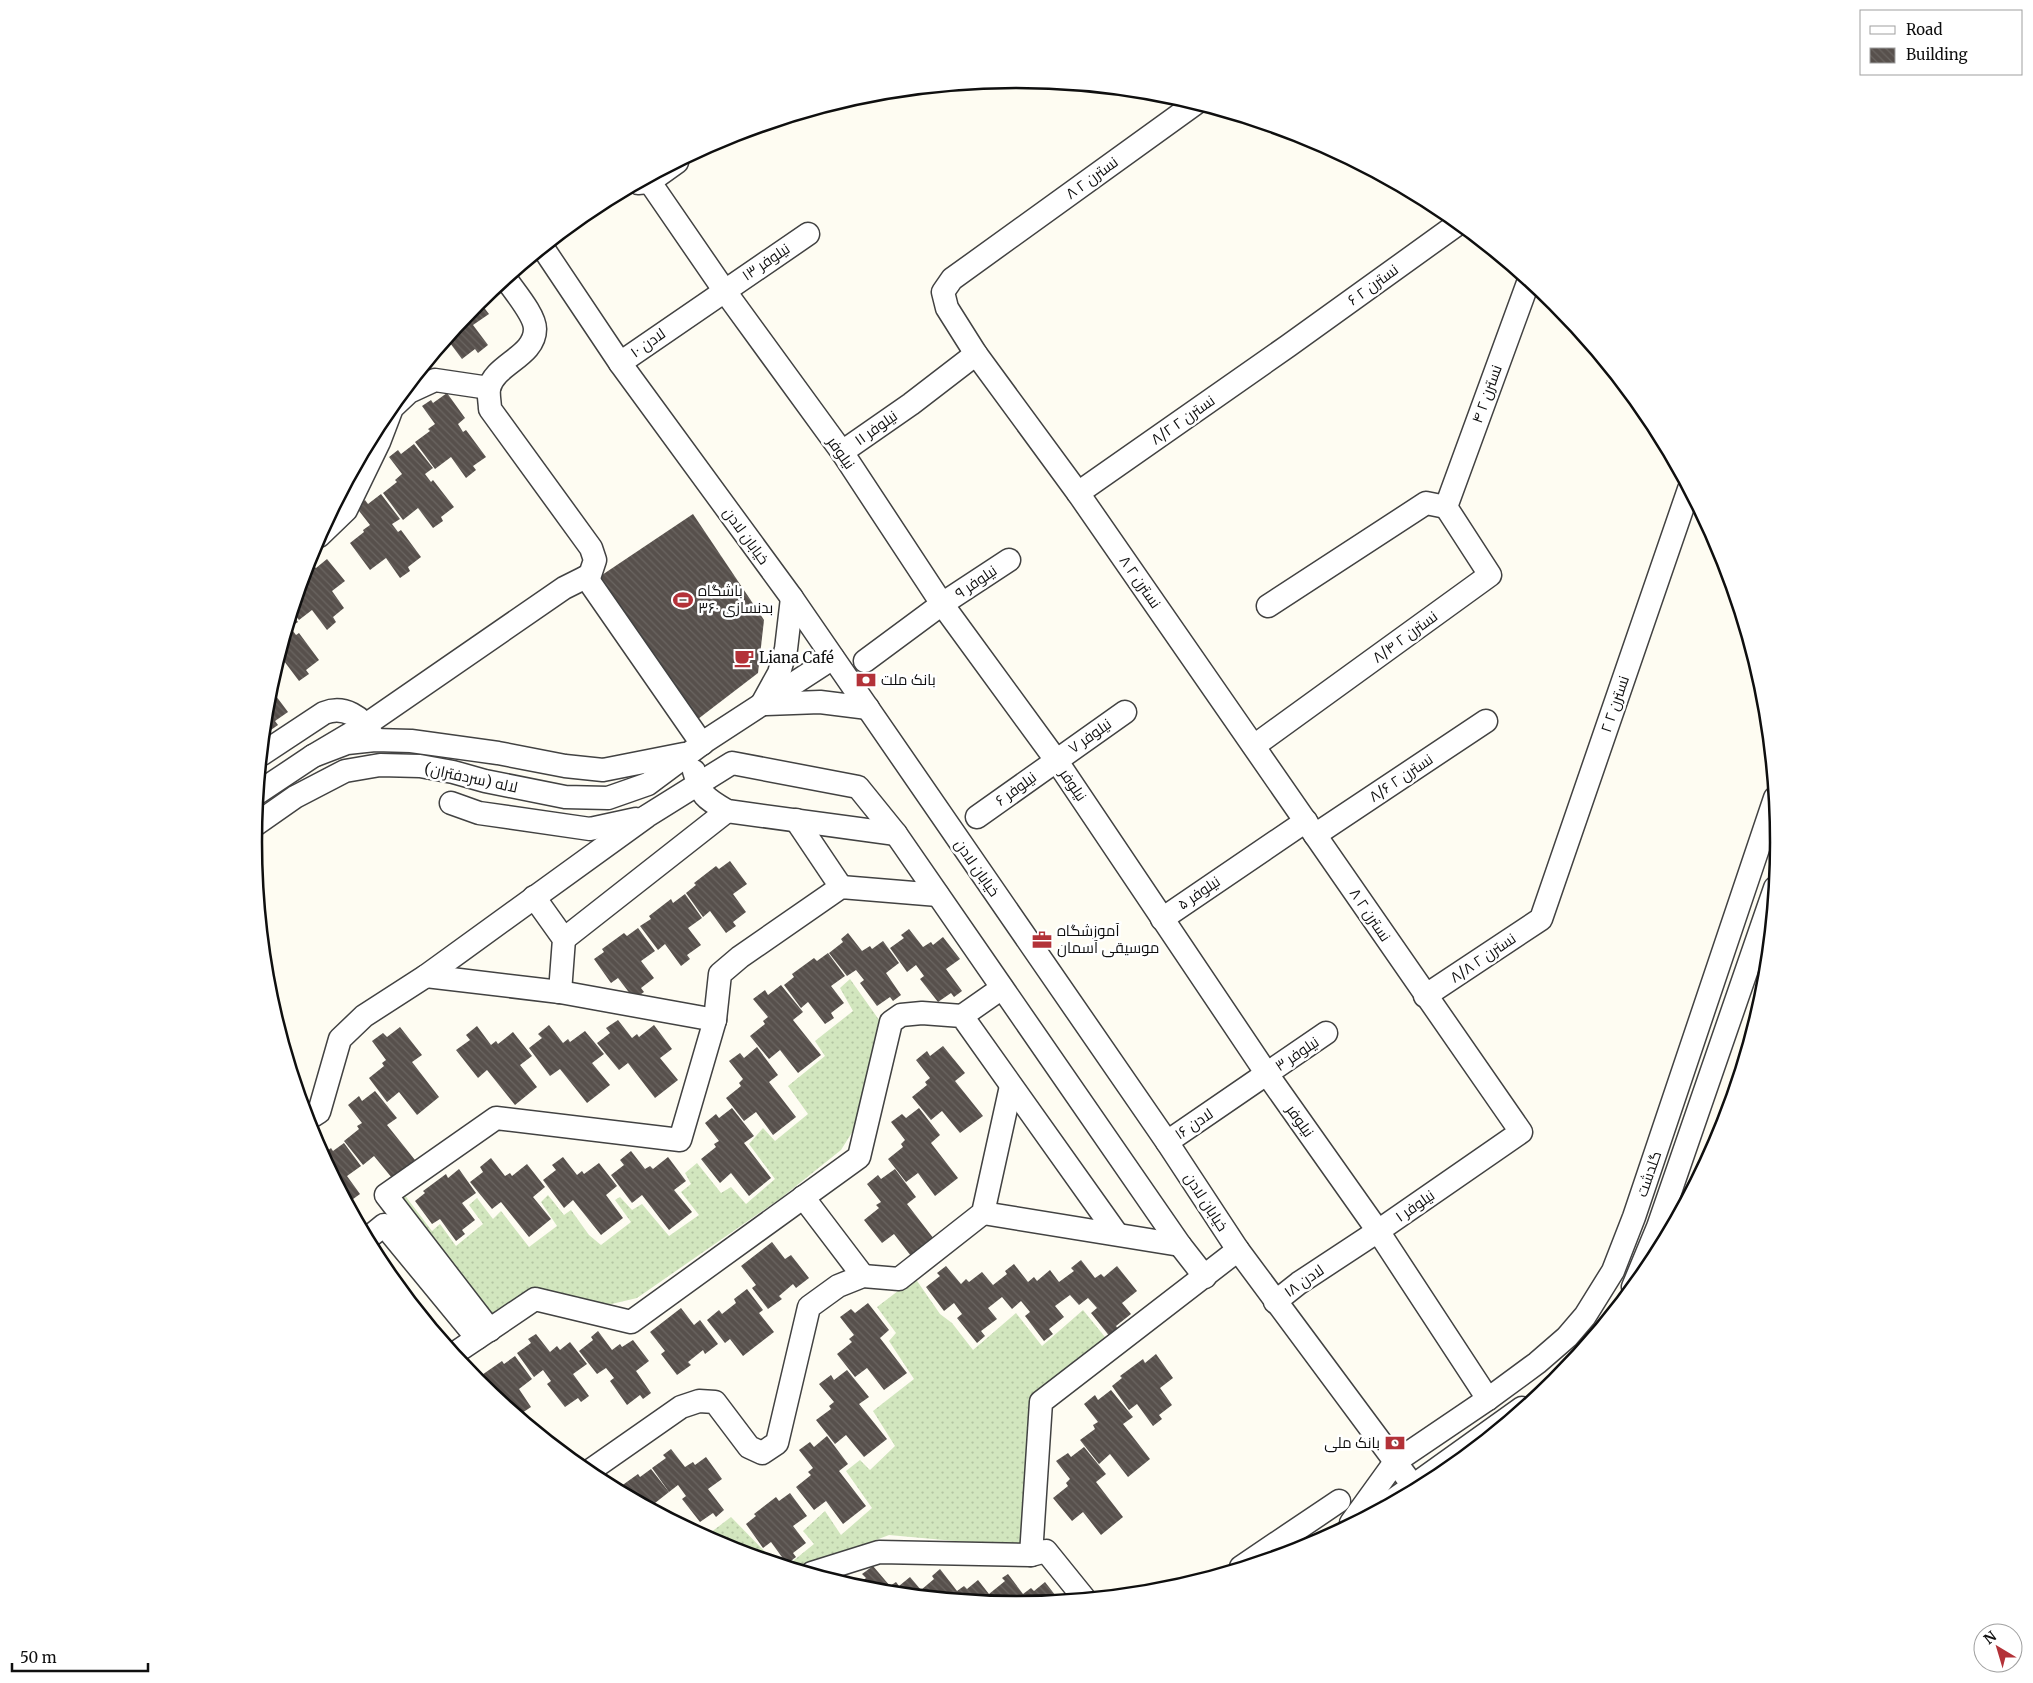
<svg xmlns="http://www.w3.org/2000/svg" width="2033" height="1683" viewBox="0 0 2033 1683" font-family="Merriweather,Cairo,serif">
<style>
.grass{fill:url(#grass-dots)}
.building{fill:url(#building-back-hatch)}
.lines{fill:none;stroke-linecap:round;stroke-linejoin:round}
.minor-casing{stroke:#424242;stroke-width:25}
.minor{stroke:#fff;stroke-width:22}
.labels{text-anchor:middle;stroke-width:5;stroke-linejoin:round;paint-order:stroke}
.street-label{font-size:15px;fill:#0f0f0f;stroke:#fff}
.poi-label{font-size:15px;fill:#0f0f0f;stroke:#fff;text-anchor:start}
.rim{fill:none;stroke:#0f0f0f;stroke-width:2.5}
</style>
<defs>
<pattern id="grass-dots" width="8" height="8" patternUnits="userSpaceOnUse" patternTransform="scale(1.25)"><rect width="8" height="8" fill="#d2e6be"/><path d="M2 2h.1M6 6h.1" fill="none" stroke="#b3c4a2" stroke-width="1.8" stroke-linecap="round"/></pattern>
<pattern id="building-back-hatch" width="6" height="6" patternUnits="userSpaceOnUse" patternTransform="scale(1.25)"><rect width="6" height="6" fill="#57504c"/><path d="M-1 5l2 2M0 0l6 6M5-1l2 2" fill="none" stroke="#6a6561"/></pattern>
</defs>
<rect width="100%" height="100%" fill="#fefcf2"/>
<!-- grass -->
<g class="grass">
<polygon points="850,979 882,1024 861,1118 841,1150 781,1198 637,1298 603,1306 535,1291 491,1323 395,1199 403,1193 432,1231 440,1224 456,1246 483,1224 469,1205 477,1198 493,1219 501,1211 529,1247 557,1226 541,1202 548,1195 564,1215 571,1210 589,1235 601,1245 631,1222 615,1200 620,1197 632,1210 642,1204 669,1236 699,1215 681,1192 691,1184 685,1173 697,1163 721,1193 731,1187 746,1204 775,1179 749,1144 763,1128 775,1141 808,1114 788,1086 825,1056 815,1041 853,1011 840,988"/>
<polygon points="915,1278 940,1314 952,1323 973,1350 1016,1313 1042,1346 1083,1310 1109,1342 1034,1396 1022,1547 889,1535 819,1562 806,1571 788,1565 814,1544 803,1531 825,1511 841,1535 872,1508 846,1471 860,1460 870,1470 895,1446 873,1411 914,1379 889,1341 896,1333 877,1307"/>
<polygon points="731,1517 775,1562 724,1546 706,1536"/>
</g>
<!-- building -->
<g class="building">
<polygon points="479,301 489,314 473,325 488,345 478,353 475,349 462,359 447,339"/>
<polygon points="447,393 465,418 458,424 463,432 466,430 486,457 473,466 476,470 466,478 451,457 435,469 415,442 430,431 428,429 435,424 422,406 431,400 433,403"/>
<polygon points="414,444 433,468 425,474 431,482 433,480 454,507 441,517 443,521 433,528 418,508 403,520 383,493 397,482 395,480 402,474 389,457 398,450 401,454"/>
<polygon points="381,494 400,519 392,524 398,532 401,530 421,557 408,567 410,571 400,578 386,558 370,570 350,543 364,532 363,530 370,525 356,507 365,500 368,504"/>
<polygon points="693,514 764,620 758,673 698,719 599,577"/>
<polygon points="327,559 345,581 332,591 344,608 333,617 336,622 327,630 312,610 299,620 293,612 306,570 313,565 316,568"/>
<polygon points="292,614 298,622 290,627 296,635 299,633 319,660 306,670 309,674 299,681 284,661 276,667"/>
<polygon points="270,688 288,712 275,721 278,725 268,732 265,729"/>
<polygon points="730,861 747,884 733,894 746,912 733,922 736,926 726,933 710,911 703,917 686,893 696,885 694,883 716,866 719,869"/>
<polygon points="685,894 702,918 688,928 701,945 687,955 690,959 681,966 665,944 658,950 640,926 651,919 649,916 671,899 673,903"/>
<polygon points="638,928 655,951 641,961 654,978 641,988 644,992 634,999 618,978 611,983 594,959 604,952 602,949 624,933 627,936"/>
<polygon points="909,929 923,947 931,942 933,945 943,937 960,959 946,969 962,991 954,997 951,993 938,1002 920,979 924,976 916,965 907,972 890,948 904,938 901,935"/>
<polygon points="848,933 862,951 870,946 872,949 883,941 899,963 886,973 901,995 893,1001 890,997 877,1006 860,983 864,980 856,970 847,976 829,953 843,942 841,939"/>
<polygon points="828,953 845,976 831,986 844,1003 831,1013 834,1018 825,1024 808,1002 801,1008 784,985 794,977 792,974 814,958 817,961"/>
<polygon points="781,985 803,1012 793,1020 821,1055 798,1073 780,1050 769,1059 750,1036 765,1024 763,1021 768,1017 753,999 765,990 768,995"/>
<polygon points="618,1020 632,1038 637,1034 639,1037 654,1025 672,1049 660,1058 678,1080 655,1098 628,1063 619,1070 597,1043 610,1033 606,1028"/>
<polygon points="549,1025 563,1043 568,1039 570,1042 585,1031 604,1054 592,1063 610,1085 587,1103 560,1069 550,1076 529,1048 542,1038 538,1034"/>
<polygon points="477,1026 491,1045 496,1041 498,1044 513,1032 532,1056 520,1065 537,1087 515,1105 487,1070 478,1078 456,1050 470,1040 466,1035"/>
<polygon points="400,1027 422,1055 412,1062 439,1097 417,1115 399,1092 387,1102 369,1078 384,1066 382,1063 386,1060 372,1041 383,1033 387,1037"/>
<polygon points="943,1046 965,1073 955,1081 983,1116 960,1133 942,1111 931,1120 912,1097 927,1085 925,1082 930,1078 916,1060 927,1051 930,1056"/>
<polygon points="757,1047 778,1075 769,1082 796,1117 773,1135 756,1112 744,1121 726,1098 741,1086 739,1083 743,1079 729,1061 740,1053 744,1058"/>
<polygon points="375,1091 397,1118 387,1125 415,1160 392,1178 374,1156 363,1165 344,1141 359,1129 357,1126 362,1123 348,1105 359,1096 362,1101"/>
<polygon points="732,1108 754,1136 744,1143 771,1178 749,1196 731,1173 720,1183 701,1159 716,1147 714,1144 719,1141 705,1123 716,1114 719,1118"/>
<polygon points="919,1108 940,1135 931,1143 958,1178 935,1196 918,1173 906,1182 888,1159 903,1147 901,1144 905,1140 891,1122 902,1114 906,1118"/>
<polygon points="344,1143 361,1166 347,1176 360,1194 349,1202 323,1154 331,1148 333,1151"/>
<polygon points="631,1151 645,1169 650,1166 653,1169 668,1157 686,1181 674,1190 692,1212 669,1230 642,1195 632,1203 611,1175 624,1165 620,1160"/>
<polygon points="563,1157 577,1175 582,1171 584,1174 599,1163 617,1186 606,1195 623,1218 601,1235 573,1200 564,1208 543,1180 556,1170 552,1165"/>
<polygon points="491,1158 505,1176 510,1173 512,1176 527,1164 545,1187 533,1197 551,1219 529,1237 501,1202 492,1209 470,1182 483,1172 480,1167"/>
<polygon points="459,1169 476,1193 462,1203 475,1220 462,1230 465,1234 456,1241 440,1219 432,1224 415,1201 425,1193 423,1191 446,1174 448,1178"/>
<polygon points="895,1169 916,1197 907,1204 934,1239 911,1256 894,1234 882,1243 864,1220 879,1208 876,1205 881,1202 867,1184 878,1175 881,1179"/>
<polygon points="772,1242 785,1259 791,1255 809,1278 796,1288 793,1284 779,1296 782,1299 768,1309 752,1288 756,1285 741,1266"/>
<polygon points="1081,1260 1095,1278 1101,1274 1104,1277 1117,1266 1137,1291 1122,1303 1131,1314 1116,1326 1119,1331 1111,1338 1091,1313 1097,1308 1088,1298 1079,1305 1070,1295 1055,1306 1064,1317 1049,1329 1053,1334 1044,1341 1025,1316 1030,1312 1021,1301 1012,1309 1002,1297 988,1308 997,1319 981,1331 985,1336 977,1343 957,1318 962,1314 954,1303 944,1311 926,1287 940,1276 937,1273 946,1266 961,1284 966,1279 969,1282 982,1272 993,1285 1007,1274 1005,1271 1014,1264 1028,1282 1034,1277 1037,1281 1050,1270 1059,1282 1074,1271 1071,1268"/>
<polygon points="747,1289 763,1310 759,1313 774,1332 743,1356 730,1339 725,1343 707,1320 719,1310 722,1314 736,1303 734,1299"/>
<polygon points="868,1303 889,1330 880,1338 907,1373 884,1390 867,1368 855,1377 837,1354 852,1342 849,1339 854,1335 840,1317 851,1309 855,1313"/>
<polygon points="681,1308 694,1325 700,1320 718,1344 705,1354 703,1350 688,1362 691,1365 677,1375 661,1354 665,1351 650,1332"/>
<polygon points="598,1331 612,1350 620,1344 622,1347 633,1340 649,1361 636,1371 651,1393 643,1399 640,1395 627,1405 610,1381 614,1378 606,1368 597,1374 579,1351 593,1340 591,1337"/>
<polygon points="536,1334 550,1352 557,1346 560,1350 570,1342 587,1364 573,1374 589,1396 581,1402 578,1398 565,1407 547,1384 551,1381 543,1370 534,1377 517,1353 531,1343 528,1339"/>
<polygon points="1156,1354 1173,1378 1160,1388 1172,1405 1159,1415 1162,1419 1153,1426 1137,1404 1129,1410 1112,1386 1122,1378 1120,1376 1143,1359 1145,1363"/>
<polygon points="515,1356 532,1379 519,1389 531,1407 519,1415 479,1382 482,1380 479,1377 502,1361 504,1364"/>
<polygon points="847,1370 869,1397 859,1404 887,1439 864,1457 846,1435 835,1444 816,1420 831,1409 829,1406 834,1402 819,1384 831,1375 834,1380"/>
<polygon points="1111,1390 1133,1417 1123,1424 1150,1459 1128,1477 1110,1454 1099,1464 1080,1440 1095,1429 1093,1425 1098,1422 1084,1404 1095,1395 1098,1400"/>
<polygon points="827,1436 848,1464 839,1471 866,1506 843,1524 826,1501 814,1510 796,1487 811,1475 808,1472 813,1468 799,1450 810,1442 814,1447"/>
<polygon points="1084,1447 1106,1474 1096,1482 1123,1517 1101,1535 1083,1512 1072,1521 1053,1498 1068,1486 1066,1483 1070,1479 1056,1461 1068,1453 1071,1457"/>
<polygon points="671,1449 685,1467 693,1462 695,1465 706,1457 722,1479 708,1489 724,1510 716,1517 713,1513 700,1522 682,1499 686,1496 678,1485 669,1492 652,1468 666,1458 663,1455"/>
<polygon points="651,1469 669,1492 655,1503 662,1513 617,1489 638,1474 640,1477"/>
<polygon points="790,1493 807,1516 793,1526 806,1543 793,1553 796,1557 787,1564 771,1542 763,1548 746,1524 756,1516 754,1514 776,1497 779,1501"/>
<polygon points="873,1566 890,1586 896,1582 899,1586 910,1577 921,1590 934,1579 932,1576 940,1569 957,1591 964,1586 967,1589 978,1580 989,1594 1005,1581 1002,1578 1008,1574 1023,1594 1031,1588 1034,1591 1045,1582 1059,1600 1016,1604 867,1590 856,1586 866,1578 862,1574"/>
</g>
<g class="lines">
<defs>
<g id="minor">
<polyline points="1196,103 952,279 943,292 947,308 976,354 1078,493 1521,1132 1378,1231 1299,1283 1275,1302"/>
<polyline points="647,178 724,290 842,452 942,604 1056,760 1267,1074 1378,1231 1488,1399"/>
<polyline points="638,183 649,182 677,162"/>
<polyline points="543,248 620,363 792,598 845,675 1167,1142 1238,1250 1414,1487"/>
<polyline points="620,363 808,234"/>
<polyline points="842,452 911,404 976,354"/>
<polyline points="1078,493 1288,346 1459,223"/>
<polyline points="1446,507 1529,280"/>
<polyline points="319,536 346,510 379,442 392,408 409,392 435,380 489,388"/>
<polyline points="586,577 702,744"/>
<polyline points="1268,606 1426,503 1446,507"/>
<polyline points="865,661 942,604 1009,560"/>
<polyline points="763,702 779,673 786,649 792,598"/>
<polyline points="766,704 820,702 868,708"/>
<polyline points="1254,746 1490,575 1446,507"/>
<path d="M 262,754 L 324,713 C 344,705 363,717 372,735"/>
<path d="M 313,756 L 367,724 L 564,588 L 590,575 L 595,560 L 591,548 L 490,409 C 490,403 488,395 489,389 C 494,364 535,357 535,329 C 535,315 514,291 506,279"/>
<path d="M 694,771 C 701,796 705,798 727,811 L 896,834"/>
<polyline points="259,792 313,756 347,743 375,740 411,741 498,753 565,766 603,770 684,754"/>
<polyline points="451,803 479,813 590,829 636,819"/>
<polyline points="977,817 1125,712"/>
<polyline points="796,820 841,887"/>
<polyline points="255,825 295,797 345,771 380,765 420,766 453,772 485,781 565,797 608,798 648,784 707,740 833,658"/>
<polyline points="1315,835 1486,721"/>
<polyline points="534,897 564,939 560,992"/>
<polyline points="1162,919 1306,821"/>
<polyline points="564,939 727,811"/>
<polyline points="426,976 560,992 715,1020"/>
<polyline points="1425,996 1541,919 1689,489"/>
<polyline points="962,1016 1002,988"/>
<polyline points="308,1119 319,1112 340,1039 364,1016 426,976 647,816 732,763 858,787 896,834 1180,1245 1205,1277"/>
<polyline points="1167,1142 1326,1033"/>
<polyline points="803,1197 863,1276"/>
<polyline points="983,1213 1180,1245"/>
<polyline points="368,1238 384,1225 477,1338"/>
<polyline points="1633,1287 1658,1227 1775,888"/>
<polyline points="490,1330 386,1195 496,1118 680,1140 715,1020 720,974 740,957 841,887 938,895"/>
<polyline points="455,1353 535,1299 631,1322 859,1157 891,1022 901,1015 922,1013 962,1016 1117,1234"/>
<polyline points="588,1472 681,1407 699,1401 715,1402 749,1447 762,1453 777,1443 809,1307 838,1286 863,1276 899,1279 983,1213 1011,1086"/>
<polyline points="1392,1501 1522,1408"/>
<polyline points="1351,1523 1395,1462 1488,1399 1537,1363 1567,1337 1585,1316 1613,1271 1634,1217 1775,798"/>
<polyline points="1031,1555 1041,1402 1238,1250"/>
<polyline points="1241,1567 1339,1501"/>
<polyline points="812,1573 879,1552 1031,1555 1046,1551 1084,1598"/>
</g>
</defs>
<!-- minor casing -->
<use href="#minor" class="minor-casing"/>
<!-- minor -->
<use href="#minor" class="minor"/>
</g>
<!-- icons -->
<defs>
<symbol id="stadium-bare" viewBox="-9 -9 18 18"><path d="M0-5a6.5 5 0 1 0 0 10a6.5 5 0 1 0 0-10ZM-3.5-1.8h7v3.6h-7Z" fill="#b33238" stroke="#fff" stroke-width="2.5" paint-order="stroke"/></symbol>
<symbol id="cafe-bare" viewBox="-9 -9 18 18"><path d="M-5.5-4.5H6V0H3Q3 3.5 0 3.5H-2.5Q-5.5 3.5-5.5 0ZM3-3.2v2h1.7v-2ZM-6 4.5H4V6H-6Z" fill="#b33238" stroke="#fff" stroke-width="2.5" paint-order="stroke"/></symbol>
<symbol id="bank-bare" viewBox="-9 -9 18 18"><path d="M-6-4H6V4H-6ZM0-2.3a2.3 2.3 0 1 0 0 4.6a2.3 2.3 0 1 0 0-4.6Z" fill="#b33238" stroke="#fff" stroke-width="2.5" paint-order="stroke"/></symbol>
<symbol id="office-bare" viewBox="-9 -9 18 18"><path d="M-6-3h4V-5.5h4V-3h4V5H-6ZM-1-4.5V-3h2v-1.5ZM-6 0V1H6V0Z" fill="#b33238" stroke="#fff" stroke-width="2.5" paint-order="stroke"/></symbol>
</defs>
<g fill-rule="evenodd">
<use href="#stadium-bare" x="669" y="586" width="28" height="28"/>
<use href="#cafe-bare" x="730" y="644" width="28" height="28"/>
<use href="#bank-bare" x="852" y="666" width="28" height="28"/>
<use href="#office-bare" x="1028" y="926" width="28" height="28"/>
<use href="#bank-bare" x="1381" y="1429" width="28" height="28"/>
</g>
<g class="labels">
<!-- street labels -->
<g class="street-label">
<text transform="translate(1092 178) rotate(-36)" y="5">۸ نسترن ۲</text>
<text transform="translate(766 262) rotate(-34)" y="5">۱۳ نیلوفر</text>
<text transform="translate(1373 285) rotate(-36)" y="5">۶ نسترن ۲</text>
<text transform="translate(648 343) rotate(-35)" y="5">۱۰ لادن</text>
<text transform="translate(1487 394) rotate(-70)" y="5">۴ نسترن ۲</text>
<text transform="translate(1183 420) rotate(-35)" y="5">۸/۲ نسترن ۲</text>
<text transform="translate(876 428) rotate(-35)" y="5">۱۱ نیلوفر</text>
<text transform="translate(841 453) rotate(55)" y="5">نیلوفر</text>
<text transform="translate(746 536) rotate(54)" y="5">خیابان لادن</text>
<text transform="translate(976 582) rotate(-34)" y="5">۹ نیلوفر</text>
<text transform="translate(1140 582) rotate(55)" y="5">۸ نسترن ۲</text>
<text transform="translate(1405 637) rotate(-36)" y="5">۸/۴ نسترن ۲</text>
<text transform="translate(1615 704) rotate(-71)" y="5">۲ نسترن ۲</text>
<text transform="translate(1090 736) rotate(-35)" y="5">۷ نیلوفر</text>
<text transform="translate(471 778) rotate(12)" y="5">لاله (سردفتران)</text>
<text transform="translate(1401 778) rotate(-34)" y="5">۸/۶ نسترن ۲</text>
<text transform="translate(1073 785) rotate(56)" y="5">نیلوفر</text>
<text transform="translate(1016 789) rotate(-36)" y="5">۶ نیلوفر</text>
<text transform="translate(977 868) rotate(55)" y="5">خیابان لادن</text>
<text transform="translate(1199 893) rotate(-34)" y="5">۵ نیلوفر</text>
<text transform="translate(1370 915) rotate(56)" y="5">۸ نسترن ۲</text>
<text transform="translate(1483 958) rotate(-34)" y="5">۸/۸ نسترن ۲</text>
<text transform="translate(1297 1054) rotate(-34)" y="5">۳ نیلوفر</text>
<text transform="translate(1300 1121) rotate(55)" y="5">نیلوفر</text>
<text transform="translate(1194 1124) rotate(-34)" y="5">۱۶ لادن</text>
<text transform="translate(1649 1174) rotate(-71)" y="5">گلدشت</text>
<text transform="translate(1206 1202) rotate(57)" y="5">خیابان لادن</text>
<text transform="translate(1415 1206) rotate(-35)" y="5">۱ نیلوفر</text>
<text transform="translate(1304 1281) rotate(-35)" y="5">۱۸ لادن</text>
</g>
<!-- poi labels -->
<g class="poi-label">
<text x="698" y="596">باشگاه<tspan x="698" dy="17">بدنسازی ۳۶۰</tspan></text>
<text x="759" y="663">Liana Café</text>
<text x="881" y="685">بانک ملت</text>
<text x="1057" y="936">آموزشگاه<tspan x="1057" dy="17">موسیقی آسمان</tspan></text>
<text x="1380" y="1448" text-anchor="end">بانک ملی</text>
</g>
</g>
<!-- crop -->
<path d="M0 0H2033V1683H0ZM262 842a754 754 0 1 1 1508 0a754 754 0 1 1-1508 0Z" fill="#fff" fill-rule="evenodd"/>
<path class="rim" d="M262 842a754 754 0 1 1 1508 0a754 754 0 1 1-1508 0Z"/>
<!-- legend -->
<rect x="1860" y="10" width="162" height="65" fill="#ffffff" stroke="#9f9f9f"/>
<rect x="1870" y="26" width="25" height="8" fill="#ffffff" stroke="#9f9f9f"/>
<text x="1906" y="35" font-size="15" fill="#0f0f0f">Road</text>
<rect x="1870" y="48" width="25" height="15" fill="url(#building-back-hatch)" stroke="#9f9f9f"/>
<text x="1906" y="60" font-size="15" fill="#0f0f0f">Building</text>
<!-- north arrow -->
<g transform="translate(1998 1648) rotate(322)"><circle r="24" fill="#ffffff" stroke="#9f9f9f"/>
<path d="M0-4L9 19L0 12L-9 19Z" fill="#b33238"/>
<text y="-8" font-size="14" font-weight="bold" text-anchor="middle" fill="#0f0f0f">N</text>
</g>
<!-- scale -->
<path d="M12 1663v8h136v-8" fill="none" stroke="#0f0f0f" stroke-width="2.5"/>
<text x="20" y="1663" font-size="15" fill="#0f0f0f" stroke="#ffffff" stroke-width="4" paint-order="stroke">50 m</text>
</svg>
